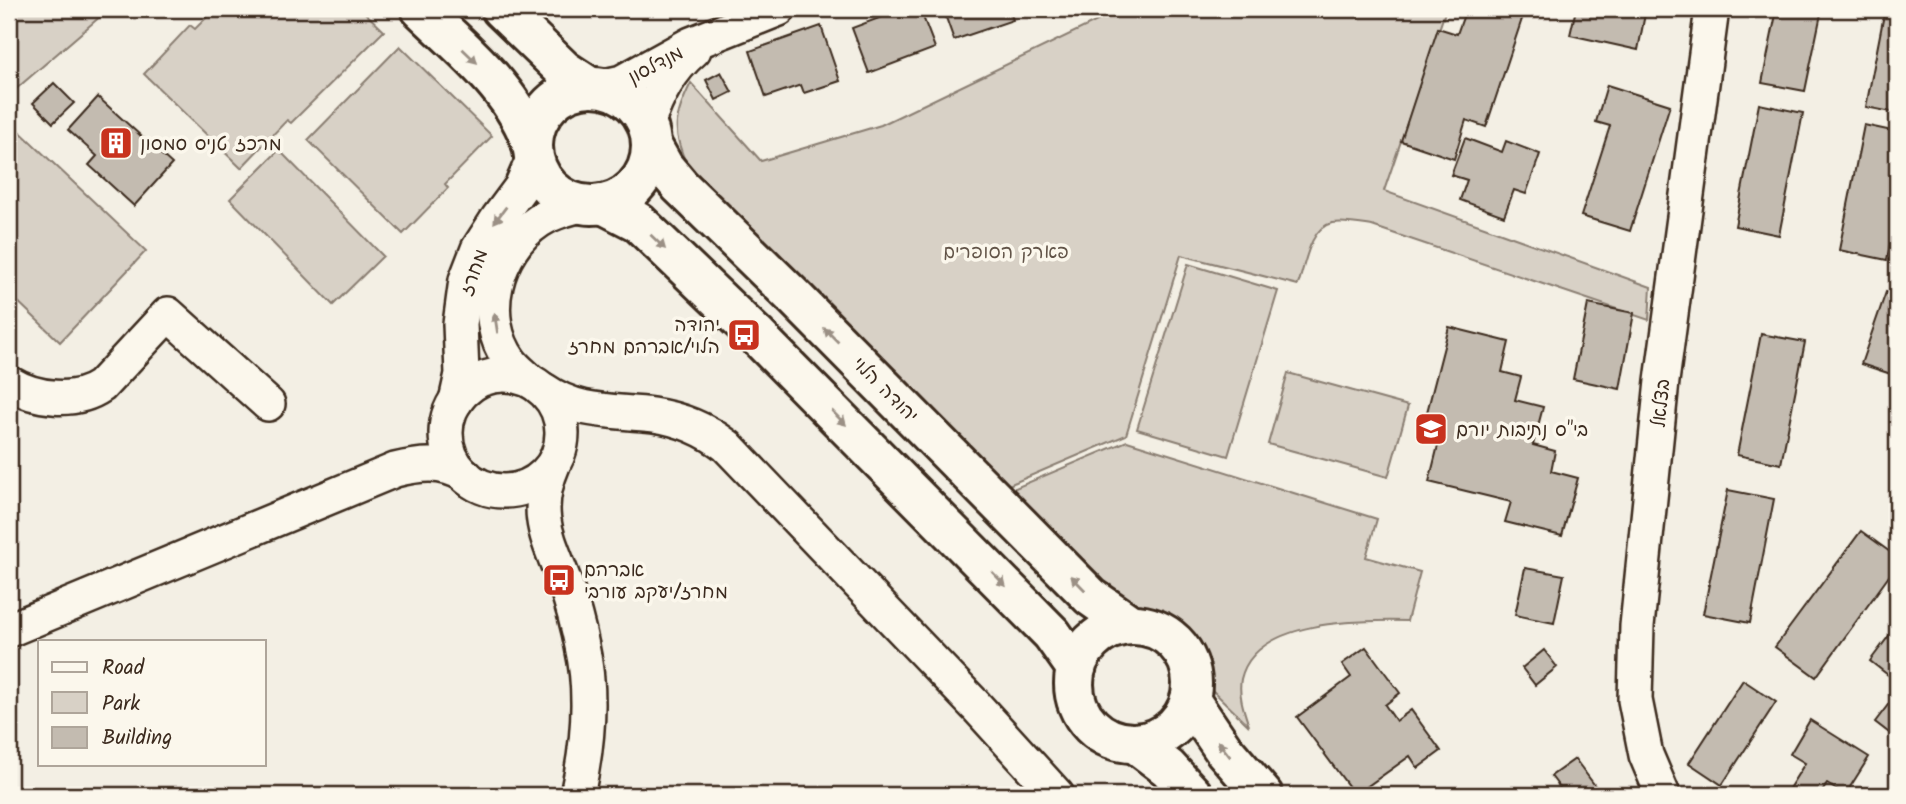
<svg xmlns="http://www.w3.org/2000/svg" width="1906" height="804" viewBox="0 0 1906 804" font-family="Kalam,'Playpen Sans Hebrew',sans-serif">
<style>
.green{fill:#d8d1c6;stroke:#8a7e72;stroke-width:2}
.building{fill:#c3bbb0;stroke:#3b2a1e;stroke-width:2}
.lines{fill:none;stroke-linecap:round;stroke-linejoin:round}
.minor-casing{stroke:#3b2a1e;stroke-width:38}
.major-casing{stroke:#3b2a1e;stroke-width:44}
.minor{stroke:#fbf7ec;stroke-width:33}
.major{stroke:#fbf7ec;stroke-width:38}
.oneway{fill:#9b9085}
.labels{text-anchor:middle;stroke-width:7;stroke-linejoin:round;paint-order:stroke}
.street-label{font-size:19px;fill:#3b2a1e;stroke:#fbf7ec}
.poi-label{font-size:19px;fill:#3b2a1e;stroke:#fbf7ec;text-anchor:start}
.park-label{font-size:19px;fill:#625448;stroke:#fbf7ec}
</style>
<rect width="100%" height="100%" fill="#f3efe4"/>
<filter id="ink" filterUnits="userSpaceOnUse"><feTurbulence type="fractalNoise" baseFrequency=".0143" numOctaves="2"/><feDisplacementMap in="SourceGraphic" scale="14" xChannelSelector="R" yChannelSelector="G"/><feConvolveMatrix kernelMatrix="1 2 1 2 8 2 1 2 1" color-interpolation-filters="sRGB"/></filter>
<g filter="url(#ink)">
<!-- green -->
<g class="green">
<polygon points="9,9 109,9 9,95"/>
<polygon points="215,9 361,9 384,31 291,123 287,120 241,168 144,74 190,25 195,29"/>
<path d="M 1122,9 L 1446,9 L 1384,191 L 1651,287 L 1649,320 L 1372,226 C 1359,224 1345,221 1332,223 C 1309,228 1305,266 1298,285 L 1181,255 L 1126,435 L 1004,487 L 688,167 C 671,132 674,117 691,83 L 761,161 L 881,125 Z"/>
<polygon points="400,46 492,136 445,184 448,188 403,234 308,140"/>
<polygon points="15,127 146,251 60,342 9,293 9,134"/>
<polygon points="279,150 383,256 333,305 230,199"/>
<polygon points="1188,264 1278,291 1228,456 1137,429"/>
<polygon points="1288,373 1408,406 1388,477 1268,444"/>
<path d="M 1127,441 L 1377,519 L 1366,557 L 1420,572 L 1407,621 C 1360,620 1255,619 1241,679 C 1238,695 1244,711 1249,726 L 1008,491 Z"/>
</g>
<!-- building -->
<g class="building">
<polygon points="903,9 920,9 935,48 869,73 852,28"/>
<polygon points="943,9 1009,9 1013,20 954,40"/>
<polygon points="1466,9 1546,9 1544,16 1525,10 1486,127 1466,120 1454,159 1401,141 1438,28 1457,34"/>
<polygon points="1576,9 1646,9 1638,50 1570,35"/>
<polygon points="1777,9 1822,9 1805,91 1762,83"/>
<polygon points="1885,9 1897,9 1897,113 1866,107"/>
<polygon points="821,26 840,81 804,93 801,85 766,97 750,51"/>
<polygon points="721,72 732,92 716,100 706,80"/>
<polygon points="54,83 74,103 53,123 33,103"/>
<polygon points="1607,85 1670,105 1630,231 1581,216 1610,126 1596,122"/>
<polygon points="98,97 172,164 134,206 89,165 97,156 68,130"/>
<polygon points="1759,104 1803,113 1779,235 1735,226"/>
<polygon points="1864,125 1897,132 1897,207 1887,260 1839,250"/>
<polygon points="1465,138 1502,152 1506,141 1540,154 1526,194 1514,190 1504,216 1460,200 1467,180 1451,175"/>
<polygon points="1886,292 1897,296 1897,376 1861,364"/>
<polygon points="1588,304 1634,313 1620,389 1573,379"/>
<polygon points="1449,327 1509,342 1502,372 1521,377 1515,400 1543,407 1533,445 1555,451 1551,471 1578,478 1562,536 1505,522 1511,502 1429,482 1444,421 1426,416"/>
<polygon points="1761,334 1805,342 1781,464 1737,455"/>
<polygon points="1728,490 1774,499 1750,623 1703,614"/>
<polygon points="1861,531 1897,557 1897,565 1816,677 1775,647"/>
<polygon points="1525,568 1564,575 1554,623 1515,615"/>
<polygon points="1897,625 1897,682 1870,661"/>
<polygon points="1366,647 1400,693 1385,705 1396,721 1411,710 1441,751 1418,768 1410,756 1355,795 1297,717 1351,677 1342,664"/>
<polygon points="1544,650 1557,667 1535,685 1522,668"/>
<polygon points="1743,680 1776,702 1722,785 1689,763"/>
<polygon points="1897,693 1897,739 1875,722"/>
<polygon points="1810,720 1869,757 1845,795 1827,784 1820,795 1785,795 1805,763 1790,754"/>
<polygon points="1575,759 1602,795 1551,795 1560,788 1551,776"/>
</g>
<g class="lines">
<defs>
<g id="minor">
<polyline points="599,87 622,82 691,44 779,9"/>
<path d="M 647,125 C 657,96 670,70 694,50"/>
<circle cx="504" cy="433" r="58"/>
<path d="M 529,380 C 523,374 515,368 510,361 C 478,317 495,250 539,221 C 553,212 569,208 585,204"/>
<path d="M 9,383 C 35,399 75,404 101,386 L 168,314 L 268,404"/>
<path d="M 544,390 C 578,414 614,410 653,415 C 681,419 705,429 727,446 L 976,706 L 1057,795"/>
<polyline points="456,401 462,374 460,324 466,280 478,249 498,218 521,187 534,157"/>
<path d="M 553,465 C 532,514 548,538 565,583 C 572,604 578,625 582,646 C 593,695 588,746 577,795"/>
<path d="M 9,630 L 395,470 C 419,464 442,461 465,475"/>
<polyline points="1663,795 1646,755 1635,700 1637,626 1662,381 1712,9"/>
</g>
<g id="major">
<path d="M 421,9 C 463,50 515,90 533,148"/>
<polyline points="501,9 564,70 590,87"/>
<circle cx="592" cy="146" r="59"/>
<polyline points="651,144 664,167 680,186 795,298 1091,597 1131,625"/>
<polyline points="603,204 638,222 758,337 1052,634 1076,668"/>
<circle cx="1133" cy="684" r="59"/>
<polyline points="1190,700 1224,750 1263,795"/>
<polyline points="1135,743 1168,768 1193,795"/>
</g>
</defs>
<!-- minor casing -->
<use href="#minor" class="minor-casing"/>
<!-- major casing -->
<use href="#major" class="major-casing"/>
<!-- minor -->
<use href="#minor" class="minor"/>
<!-- major -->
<use href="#major" class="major"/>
</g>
<!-- one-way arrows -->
<defs><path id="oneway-solid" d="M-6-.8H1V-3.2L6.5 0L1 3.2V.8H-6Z" transform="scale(1.75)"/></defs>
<g class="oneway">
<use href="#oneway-solid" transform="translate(470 56) rotate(44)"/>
<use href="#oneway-solid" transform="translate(500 215) rotate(127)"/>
<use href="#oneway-solid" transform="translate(658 242) rotate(44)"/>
<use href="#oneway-solid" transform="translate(496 323) rotate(-99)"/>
<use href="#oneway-solid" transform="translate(831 335) rotate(-135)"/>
<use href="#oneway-solid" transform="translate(839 418) rotate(45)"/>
<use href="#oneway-solid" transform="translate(999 579) rotate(46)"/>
<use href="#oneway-solid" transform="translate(1078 583) rotate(-134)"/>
<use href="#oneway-solid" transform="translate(1224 749) rotate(-128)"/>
</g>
</g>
<!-- icons -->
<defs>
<symbol id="building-square" viewBox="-11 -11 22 22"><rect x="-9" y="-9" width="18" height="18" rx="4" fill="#c8321e" stroke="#fbf7ec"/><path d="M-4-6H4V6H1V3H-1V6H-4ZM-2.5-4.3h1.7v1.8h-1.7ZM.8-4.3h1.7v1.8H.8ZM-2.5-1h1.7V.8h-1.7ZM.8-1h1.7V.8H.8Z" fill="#fff"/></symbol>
<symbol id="bus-square" viewBox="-11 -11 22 22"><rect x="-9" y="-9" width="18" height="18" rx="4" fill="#c8321e" stroke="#fbf7ec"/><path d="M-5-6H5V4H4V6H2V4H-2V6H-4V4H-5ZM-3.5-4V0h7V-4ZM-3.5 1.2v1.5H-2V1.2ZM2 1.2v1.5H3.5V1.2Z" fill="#fff"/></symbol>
<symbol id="school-square" viewBox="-11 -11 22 22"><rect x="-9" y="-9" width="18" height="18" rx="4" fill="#c8321e" stroke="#fbf7ec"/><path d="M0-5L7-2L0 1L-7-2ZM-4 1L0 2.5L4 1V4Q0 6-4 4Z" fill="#fff"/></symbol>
</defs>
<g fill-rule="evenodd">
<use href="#building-square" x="97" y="124" width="38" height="38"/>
<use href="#bus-square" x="725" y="316" width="38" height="38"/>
<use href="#school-square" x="1412" y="410" width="38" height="38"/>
<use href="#bus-square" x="540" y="561" width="38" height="38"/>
</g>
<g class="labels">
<!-- street labels -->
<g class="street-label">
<text transform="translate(655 64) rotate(-28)" y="7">מנדלסון</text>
<text transform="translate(473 272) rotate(-71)" y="7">מחרז</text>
<text transform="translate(886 389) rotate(45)" y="7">יהודה הלוי</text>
<text transform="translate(1660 403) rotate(-84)" y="7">בצלאל</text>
</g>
<!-- poi labels -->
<g class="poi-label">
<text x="140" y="150">מרכז טניס סמסון</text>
<text x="720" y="331" text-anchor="end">יהודה<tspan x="720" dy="22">הלוי/אברהם מחרז</tspan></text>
<text x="1456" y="436">בי"ס נתיבות יורם</text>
<text x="584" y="576">אברהם<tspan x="584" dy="22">מחרז/יעקב עורבי</tspan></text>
</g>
<!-- park labels -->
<g class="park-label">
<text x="1006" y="258">פארק הסופרים</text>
</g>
</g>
<!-- margin -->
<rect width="1906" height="804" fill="none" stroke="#fbf7ec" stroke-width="35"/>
<rect x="18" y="18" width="1871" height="769" fill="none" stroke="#3b2a1e" stroke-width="2.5" filter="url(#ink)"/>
<!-- legend -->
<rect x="38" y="640" width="228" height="126" fill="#fbf7ec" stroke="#aea59a" stroke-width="2"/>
<rect x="52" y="662" width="35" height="10" fill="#fbf7ec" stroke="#aea59a" stroke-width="2"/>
<text x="102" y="674" font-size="21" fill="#3b2a1e">Road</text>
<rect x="52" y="692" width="35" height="21" fill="#d8d1c6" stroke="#aea59a" stroke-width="2"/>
<text x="102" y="710" font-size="21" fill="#3b2a1e">Park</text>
<rect x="52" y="727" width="35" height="21" fill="#c3bbb0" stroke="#aea59a" stroke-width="2"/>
<text x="102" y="744" font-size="21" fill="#3b2a1e">Building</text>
</svg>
